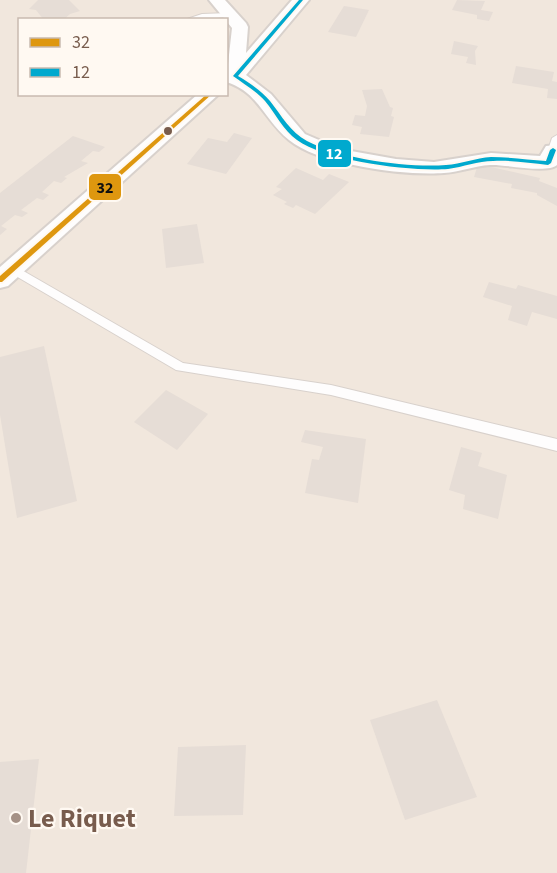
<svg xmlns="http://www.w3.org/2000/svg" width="557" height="873" viewBox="0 0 557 873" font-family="'Source Sans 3',sans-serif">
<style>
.residential{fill:#f1e7dd;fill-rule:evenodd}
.building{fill:#e6ddd6}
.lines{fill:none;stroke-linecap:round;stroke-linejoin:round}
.service-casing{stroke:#d8d1cc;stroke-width:2}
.minor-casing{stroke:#d8d1cc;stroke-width:4}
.service{fill:#fefdfd;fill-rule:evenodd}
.minor{fill:#fefdfd;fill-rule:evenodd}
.bus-1-casing{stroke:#fff9f2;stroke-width:4}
.bus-2-casing{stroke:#fff9f2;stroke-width:4}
.bus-1{fill:#de970f;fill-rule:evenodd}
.bus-2{fill:#00a9ce;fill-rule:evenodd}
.bus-dot{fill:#785c4d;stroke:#fff9f2;stroke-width:2}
.poi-dot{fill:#a59186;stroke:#fff9f2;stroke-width:2}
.labels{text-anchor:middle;stroke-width:4.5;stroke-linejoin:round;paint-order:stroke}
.near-poi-label{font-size:26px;font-weight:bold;fill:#785c4d;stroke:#fff9f2;text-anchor:start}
.line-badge{stroke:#fff9f2;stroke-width:2}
.badge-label{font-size:16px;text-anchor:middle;font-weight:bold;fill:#fff}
.pale-badge-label{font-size:16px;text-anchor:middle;font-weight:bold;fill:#111}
</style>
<rect width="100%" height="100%" fill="#f9f4ef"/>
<!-- residential -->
<path class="residential" d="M 0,0 L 557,0 L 557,873 L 0,873 ZM 20,20 L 226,20 L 226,94 L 20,94 Z"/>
<!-- building -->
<g class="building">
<polygon points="38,0 69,0 80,11 70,14 63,20 44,20 36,10 29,9"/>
<polygon points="457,0 485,1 481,10 493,12 489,21 477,19 477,15 452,10"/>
<polygon points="344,6 369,10 356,37 328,32"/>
<polygon points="454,41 478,46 475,51 476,65 466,63 468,57 451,54"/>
<polygon points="516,66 554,72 552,81 557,82 557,99 547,98 548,89 512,83"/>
<polygon points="382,89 390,107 393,108 391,116 394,117 389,137 360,134 362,127 352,125 355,115 365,116 367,106 362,90"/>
<polygon points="234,133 252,138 226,174 187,164 208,138 227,142"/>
<polygon points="73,136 105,147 99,152 93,151 81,161 88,163 64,177 67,178 61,183 54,181 42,192 49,195 43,200 37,198 21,210 28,213 22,217 15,215 1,226 7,229 0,235 0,193"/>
<polygon points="478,164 540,178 539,181 557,188 557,206 537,195 537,193 511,188 512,184 474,177"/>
<polygon points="296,168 323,180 329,174 349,182 315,214 296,205 293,208 284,204 287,202 273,195 282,189 276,187"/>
<polygon points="197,224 204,263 166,268 162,229"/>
<polygon points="489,282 516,289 518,285 557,296 557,319 532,312 527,326 508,320 512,306 483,297"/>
<polygon points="44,346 77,501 17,518 0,415 0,357"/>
<polygon points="166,390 208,414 177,450 134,422"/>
<polygon points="305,430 366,439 358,503 305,493 312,459 319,460 323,447 301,442"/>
<polygon points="461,447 482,453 478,466 507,475 498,519 463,509 465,495 449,490"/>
<polygon points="437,700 477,797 405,820 370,720"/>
<polygon points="246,745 243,815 174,816 178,747"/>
<polygon points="39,759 26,873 0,873 0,762"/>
</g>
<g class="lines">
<defs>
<g id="service">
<polygon points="229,13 232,13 232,17 184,20 202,14"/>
<polygon points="557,135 557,151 550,152 548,150 552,138"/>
<polygon points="13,265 183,363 331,385 557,439 557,451 331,395 176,370 9,272 7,269"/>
</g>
<g id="minor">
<path d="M 209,0 L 225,0 L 246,23 L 248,27 L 246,53 L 292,0 L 309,0 L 246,75 L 271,94 L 305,134 L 340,149 L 396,159 L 434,162 L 491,153 L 540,156 L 546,146 L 557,145 L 557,165 C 547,174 505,164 490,165 C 474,166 460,172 444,173 C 405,176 319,165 289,140 C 265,121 258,91 226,82 L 232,28 Z"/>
<polygon points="198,94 219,94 8,286 0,288 0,267"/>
</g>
</defs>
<!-- service casing -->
<use href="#service" class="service-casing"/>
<!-- minor casing -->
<use href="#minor" class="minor-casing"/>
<!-- service -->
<use href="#service" class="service"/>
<!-- minor -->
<use href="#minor" class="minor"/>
<defs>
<polygon id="bus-1" points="207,94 212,94 2,282 0,282 0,276"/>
<path id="bus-2" d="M 299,0 L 303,0 L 238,76 C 250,83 261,91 270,101 C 282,116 290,132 307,141 C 340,159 409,168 446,165 C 461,164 476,158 491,157 C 509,157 528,160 546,161 L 550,150 L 553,148 L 556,150 L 551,163 L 548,165 C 530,163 512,160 493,161 C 478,161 463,167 448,169 C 412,172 326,161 297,140 C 283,130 276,114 265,101 C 256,91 244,84 233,76 Z"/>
</defs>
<!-- bus-1 casing -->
<use href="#bus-1" class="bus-1-casing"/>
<!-- bus-2 casing -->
<use href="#bus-2" class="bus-2-casing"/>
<!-- bus-1 -->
<use href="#bus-1" class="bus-1"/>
<!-- bus-2 -->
<use href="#bus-2" class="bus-2"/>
</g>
<!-- markers -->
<circle class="bus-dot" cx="168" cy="131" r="5"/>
<circle class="poi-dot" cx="16" cy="818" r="6"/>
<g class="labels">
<!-- near-poi labels -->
<g class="near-poi-label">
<text x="28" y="827">Le Riquet</text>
</g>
</g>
<g class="line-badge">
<rect x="317" y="139" width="35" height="29" rx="6" fill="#00a9ce"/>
<rect x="88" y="173" width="34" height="28" rx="6" fill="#de970f"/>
</g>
<g class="badge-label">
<text x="334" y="159">12</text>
</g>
<g class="pale-badge-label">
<text x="105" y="193">32</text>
</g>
<!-- legend -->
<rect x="18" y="18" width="210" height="78" fill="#fff9f2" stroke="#c9bab0" stroke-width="1.5"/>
<rect x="30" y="38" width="30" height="9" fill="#de970f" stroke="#c9bab0" stroke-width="1.5"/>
<text x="72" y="48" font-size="18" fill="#785c4d">32</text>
<rect x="30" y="68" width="30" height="9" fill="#00a9ce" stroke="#c9bab0" stroke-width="1.5"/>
<text x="72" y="78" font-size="18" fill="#785c4d">12</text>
</svg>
